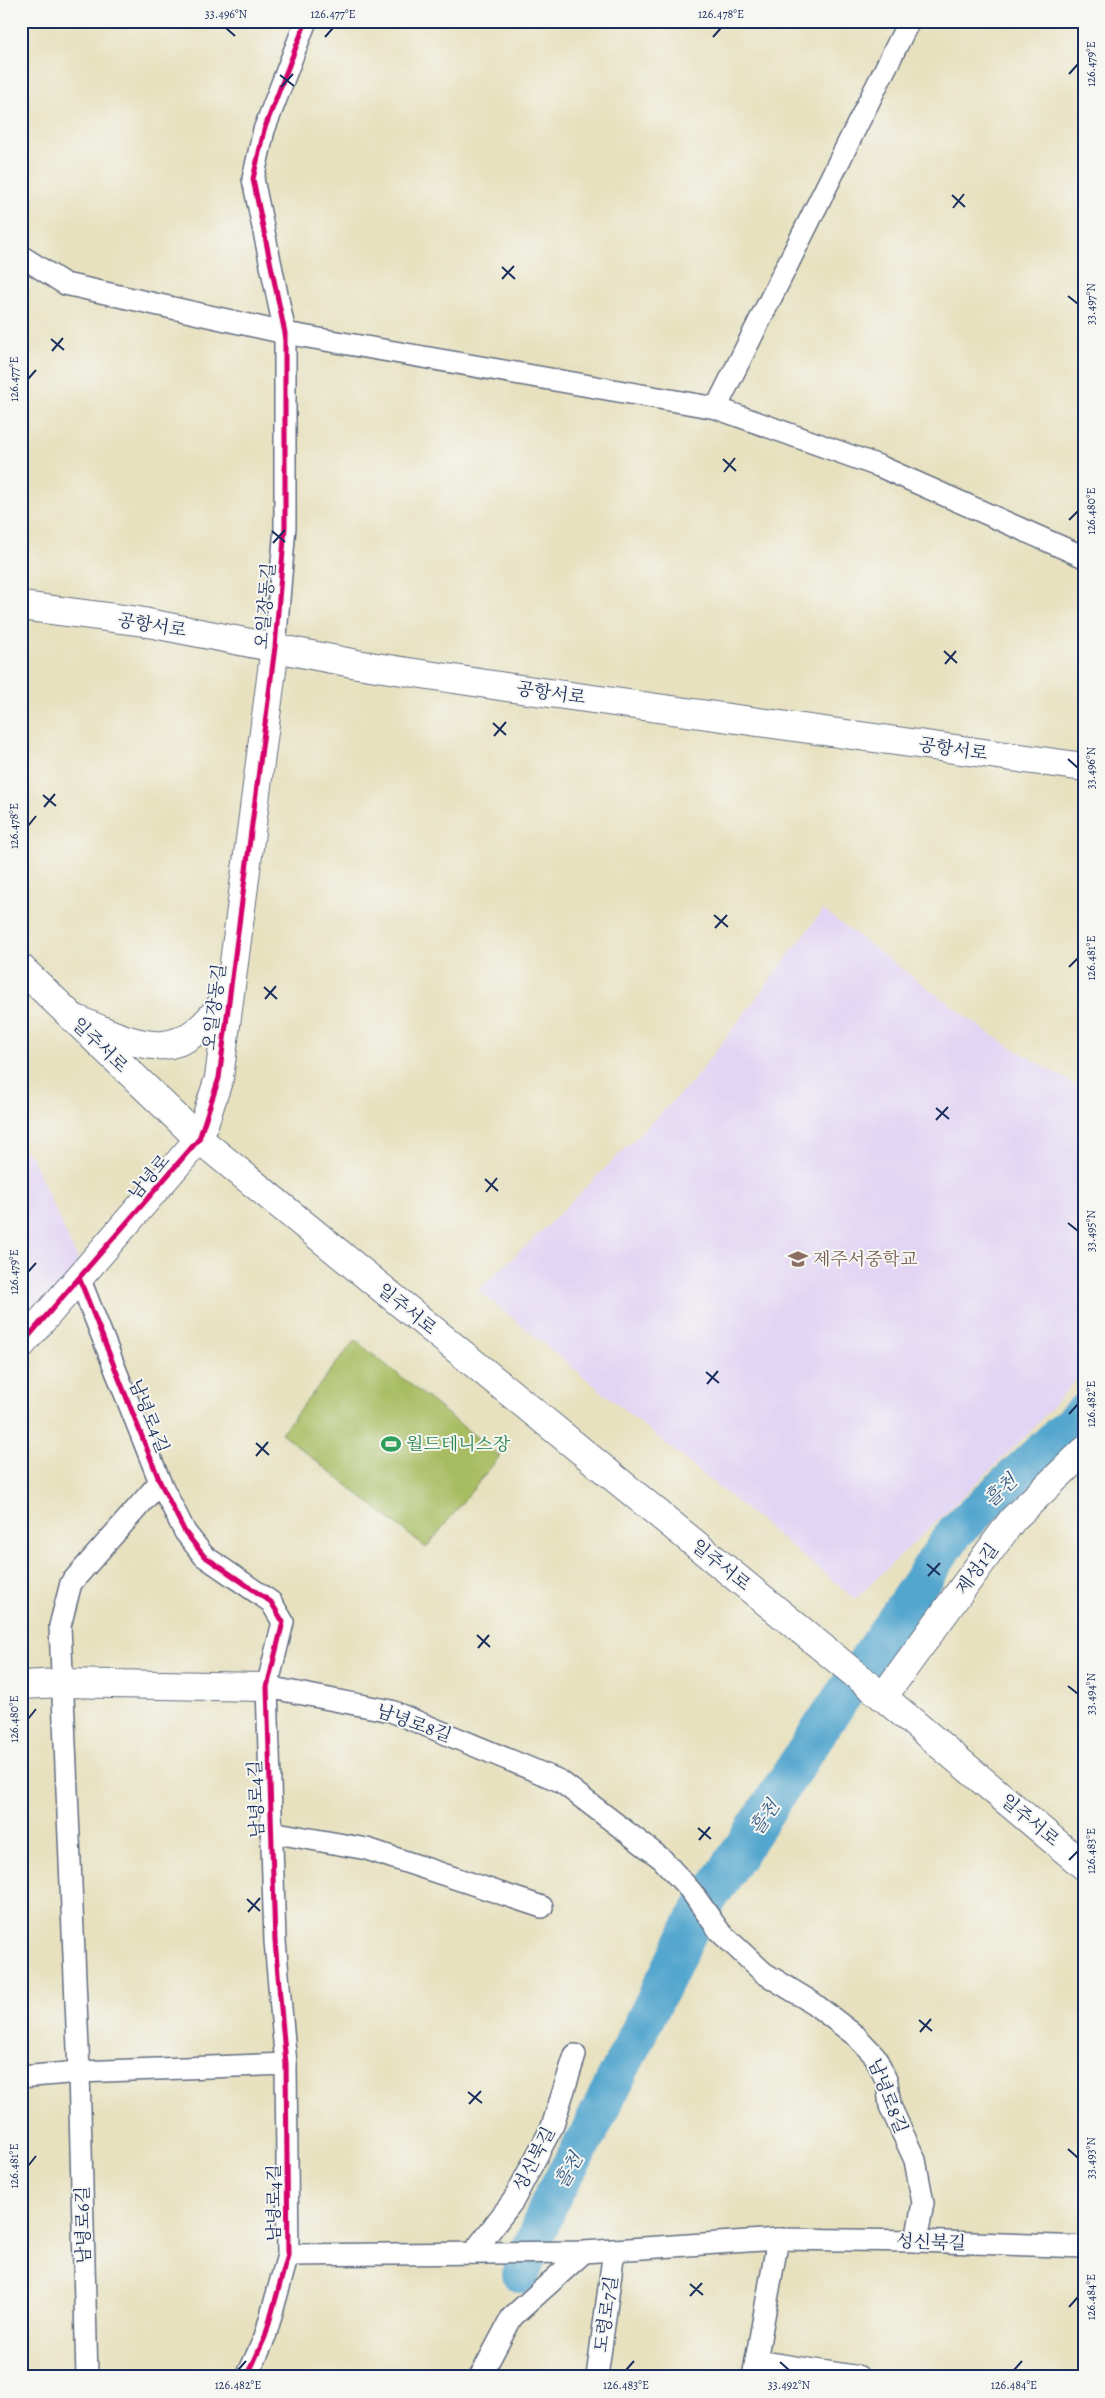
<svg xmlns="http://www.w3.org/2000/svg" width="1105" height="2398" viewBox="0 0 1105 2398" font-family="Alegreya,'Noto Serif KR',serif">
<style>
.built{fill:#e1d4f4}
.garden{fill:#a7bc61;stroke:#617660}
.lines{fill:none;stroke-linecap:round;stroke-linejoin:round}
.river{stroke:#53a6ce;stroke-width:38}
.minor-casing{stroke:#626d80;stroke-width:24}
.tertiary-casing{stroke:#626d80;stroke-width:30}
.secondary-casing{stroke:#626d80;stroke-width:30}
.minor{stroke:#fff;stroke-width:21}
.tertiary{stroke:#fff;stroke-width:28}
.secondary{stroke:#fff;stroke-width:28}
.cycleway-casing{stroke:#f6f6f2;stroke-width:8}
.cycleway{stroke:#d6006c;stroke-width:5}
.ticks{fill:none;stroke:#1b2f5e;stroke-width:2}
.labels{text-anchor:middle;stroke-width:4;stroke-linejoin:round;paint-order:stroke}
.street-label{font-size:18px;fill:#1b2f5e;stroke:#f6f6f2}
.education-label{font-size:18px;fill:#785e54;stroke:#f6f6f2;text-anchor:start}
.leisure-label{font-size:18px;fill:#27864d;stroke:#f6f6f2;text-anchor:start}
.water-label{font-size:19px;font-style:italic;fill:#2f5985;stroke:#f6f6f2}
.neatline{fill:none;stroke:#1b2f5e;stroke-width:2}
.ticks-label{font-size:12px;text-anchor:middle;fill:#1b2f5e}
</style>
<rect width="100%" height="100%" fill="#f6f6f2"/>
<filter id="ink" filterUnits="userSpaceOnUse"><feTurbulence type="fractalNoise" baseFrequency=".02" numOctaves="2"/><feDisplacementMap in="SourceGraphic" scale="10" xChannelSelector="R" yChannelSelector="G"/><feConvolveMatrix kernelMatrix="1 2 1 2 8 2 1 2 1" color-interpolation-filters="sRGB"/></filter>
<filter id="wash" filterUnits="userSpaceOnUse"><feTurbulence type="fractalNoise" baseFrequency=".0096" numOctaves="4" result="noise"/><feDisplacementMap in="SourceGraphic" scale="20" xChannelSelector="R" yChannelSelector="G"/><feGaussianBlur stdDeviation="1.12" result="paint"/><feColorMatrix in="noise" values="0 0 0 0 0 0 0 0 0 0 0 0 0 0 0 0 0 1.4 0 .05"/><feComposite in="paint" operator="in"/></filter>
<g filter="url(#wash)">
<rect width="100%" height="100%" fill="#e7e1bf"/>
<!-- built -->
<g class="built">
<polygon points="823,910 991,1035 1084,1090 1084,1371 1027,1435 855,1599 478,1290 545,1228 692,1082"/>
<polygon points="21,1147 31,1156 88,1282 21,1357"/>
</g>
<!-- garden -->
<polygon class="garden" points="355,1340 500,1456 426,1548 281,1433"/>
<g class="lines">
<!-- river -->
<polyline class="river" points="521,2274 550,2201 588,2134 694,1921 822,1726 955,1532 1084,1412"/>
</g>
</g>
<g filter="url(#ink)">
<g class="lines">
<defs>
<g id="minor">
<polyline points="21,256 65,284 285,333 716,408 879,466 1084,557"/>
<polyline points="716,408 909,21"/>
<polyline points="275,647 285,527 285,333 253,179 264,130 306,21"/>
<polyline points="80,1280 160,1482 185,1532 204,1556 271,1602 283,1622 267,1687 275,1941 286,2064 288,2255 265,2337 247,2377"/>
<polyline points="267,1687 391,1711 560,1781 662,1859 691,1891 720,1932 764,1973 813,2003 856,2036 875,2056 887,2082 890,2106 915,2160 923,2203 916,2241"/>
<polyline points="271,1832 367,1849 542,1907"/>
<polyline points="21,2077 79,2072 286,2064"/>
<polyline points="473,2253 513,2201 552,2127 575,2055"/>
<polyline points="288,2255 584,2252 778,2239 916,2241 1084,2247"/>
<polyline points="756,2361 860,2377"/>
<polyline points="87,2377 79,2072 60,1626 71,1583 160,1482"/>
<polyline points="480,2377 512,2317 584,2252"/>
<polyline points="597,2377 614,2250"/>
<polyline points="753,2377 778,2239"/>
</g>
<g id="tertiary">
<polyline points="21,606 138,621 357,664 506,687 1084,767"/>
<path d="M 74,1018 C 144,1049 181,1068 229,993"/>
<polyline points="21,1345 199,1139 219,1078 275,647"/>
<polyline points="21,1685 62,1683 267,1687"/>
<polyline points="883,1697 1013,1519 1084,1451"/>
</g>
<polyline id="secondary" points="21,968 199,1139 883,1697 1084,1866"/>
</defs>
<!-- minor casing -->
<use href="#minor" class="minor-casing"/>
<!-- tertiary casing -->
<use href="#tertiary" class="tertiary-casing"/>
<!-- secondary casing -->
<use href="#secondary" class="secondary-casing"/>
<!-- minor -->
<use href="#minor" class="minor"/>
<!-- tertiary -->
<use href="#tertiary" class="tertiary"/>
<!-- secondary -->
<use href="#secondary" class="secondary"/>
<defs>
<g id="cycleway">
<polyline points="80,1280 160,1482 185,1532 204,1556 271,1602 283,1622 267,1687 275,1941 286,2064 288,2255 265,2337 247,2377"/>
<polyline points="21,1345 199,1139 219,1078 275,647 285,527 285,333 253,179 264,130 306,21"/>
</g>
</defs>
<!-- cycleway casing -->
<use href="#cycleway" class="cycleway-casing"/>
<!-- cycleway -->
<use href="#cycleway" class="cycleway"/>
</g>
</g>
<!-- ticks -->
<path class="ticks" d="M 226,28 L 235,36M 325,37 L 333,28M 713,37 L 721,28M 1069,74 L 1078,64M 280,75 L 294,86M 281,87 L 293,74M 952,195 L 965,207M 953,208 L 964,194M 502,267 L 515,279M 502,279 L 514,266M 1068,296 L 1078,304M 51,339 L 64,350M 52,351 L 63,338M 28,379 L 36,370M 723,459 L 736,471M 724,472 L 735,458M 1069,520 L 1078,511M 272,531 L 285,542M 273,543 L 285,530M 944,651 L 957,663M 945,664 L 956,651M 493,723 L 506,735M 494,736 L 506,722M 1068,759 L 1078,768M 43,795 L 56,806M 44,807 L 55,794M 28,826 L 36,816M 714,915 L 728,927M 715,928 L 727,915M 1069,967 L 1078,958M 264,987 L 277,999M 265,999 L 276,986M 936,1108 L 949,1119M 936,1120 L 948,1107M 485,1179 L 498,1191M 486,1192 L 497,1178M 1068,1223 L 1078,1231M 28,1272 L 36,1263M 706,1372 L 719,1383M 707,1384 L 718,1371M 1069,1414 L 1078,1404M 256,1443 L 269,1455M 256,1456 L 268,1442M 927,1564 L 940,1575M 928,1576 L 940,1563M 477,1635 L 490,1647M 478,1648 L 489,1635M 1068,1686 L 1078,1694M 28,1719 L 36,1709M 698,1828 L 711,1839M 699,1840 L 710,1827M 1069,1860 L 1078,1851M 247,1899 L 260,1911M 248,1912 L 260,1898M 919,2020 L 932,2031M 920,2032 L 931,2019M 468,2092 L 482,2103M 469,2104 L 481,2091M 1068,2149 L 1078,2158M 28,2166 L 36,2156M 690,2284 L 703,2295M 690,2296 L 702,2283M 1069,2307 L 1078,2297M 780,2362 L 789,2370M 238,2370 L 246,2361M 626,2370 L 634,2361M 1014,2370 L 1022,2361"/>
<!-- icons -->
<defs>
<symbol id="school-bare" viewBox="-9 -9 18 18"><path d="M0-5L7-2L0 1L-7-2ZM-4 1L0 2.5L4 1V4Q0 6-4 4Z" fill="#8d6e63" stroke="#f6f6f2" stroke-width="2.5" paint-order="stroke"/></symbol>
<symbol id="stadium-bare" viewBox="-9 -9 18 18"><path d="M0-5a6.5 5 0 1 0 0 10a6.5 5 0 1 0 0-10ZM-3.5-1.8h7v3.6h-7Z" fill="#2e9e5b" stroke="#f6f6f2" stroke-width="2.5" paint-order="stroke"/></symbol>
</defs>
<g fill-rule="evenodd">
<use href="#school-bare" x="784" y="1245" width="28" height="28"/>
<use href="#stadium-bare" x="377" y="1430" width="28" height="28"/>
</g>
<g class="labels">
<!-- street labels -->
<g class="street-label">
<text transform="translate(265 606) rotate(-85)" y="6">오일장동길</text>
<text transform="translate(152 625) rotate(9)" y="6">공항서로</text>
<text transform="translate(551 693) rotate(8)" y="6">공항서로</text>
<text transform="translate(953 749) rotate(8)" y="6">공항서로</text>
<text transform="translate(214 1007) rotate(-83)" y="6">오일장동길</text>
<text transform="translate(100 1045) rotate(44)" y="6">일주서로</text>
<text transform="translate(149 1177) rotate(-50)" y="6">남녕로</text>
<text transform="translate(407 1309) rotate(39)" y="6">일주서로</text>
<text transform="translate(149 1416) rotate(68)" y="6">남녕로4길</text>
<text transform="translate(721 1565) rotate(39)" y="6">일주서로</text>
<text transform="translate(977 1569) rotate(-54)" y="6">제성1길</text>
<text transform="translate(414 1723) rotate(20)" y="6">남녕로8길</text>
<text transform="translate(256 1799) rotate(-92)" y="6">남녕로4길</text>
<text transform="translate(1030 1820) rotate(40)" y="6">일주서로</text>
<text transform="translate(888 2096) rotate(69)" y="6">남녕로8길</text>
<text transform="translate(534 2159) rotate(-63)" y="6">성신북길</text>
<text transform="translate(274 2203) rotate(-90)" y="6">남녕로4길</text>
<text transform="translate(83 2225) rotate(-91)" y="6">남녕로6길</text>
<text transform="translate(931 2242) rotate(2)" y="6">성신북길</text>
<text transform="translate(606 2314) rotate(-82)" y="6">도령로7길</text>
</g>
<!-- education labels -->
<g class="education-label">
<text x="813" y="1265">제주서중학교</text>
</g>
<!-- leisure labels -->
<g class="leisure-label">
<text x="406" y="1450">월드테니스장</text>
</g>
<!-- water labels -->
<g class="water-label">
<text transform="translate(1000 1490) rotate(-43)" y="7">흘천</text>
<text transform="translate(764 1817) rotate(-56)" y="7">흘천</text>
<text transform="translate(568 2170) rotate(-60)" y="7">흘천</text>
</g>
</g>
<!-- margin -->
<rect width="1105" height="2398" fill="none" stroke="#f6f6f2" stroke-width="55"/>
<rect x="28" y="28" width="1050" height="2342" class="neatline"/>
<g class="ticks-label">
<text x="226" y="18">33.496°N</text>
<text x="333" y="18">126.477°E</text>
<text x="721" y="18">126.478°E</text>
<text transform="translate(1091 64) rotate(-90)" y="4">126.479°E</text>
<text transform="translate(1091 304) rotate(-90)" y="4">33.497°N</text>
<text transform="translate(14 379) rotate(-90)" y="4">126.477°E</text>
<text transform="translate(1091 511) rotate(-90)" y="4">126.480°E</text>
<text transform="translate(1091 768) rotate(-90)" y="4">33.496°N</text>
<text transform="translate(14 826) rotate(-90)" y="4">126.478°E</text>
<text transform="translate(1091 958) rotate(-90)" y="4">126.481°E</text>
<text transform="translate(1091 1231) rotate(-90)" y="4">33.495°N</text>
<text transform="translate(14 1272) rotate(-90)" y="4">126.479°E</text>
<text transform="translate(1091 1404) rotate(-90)" y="4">126.482°E</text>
<text transform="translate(1091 1694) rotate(-90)" y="4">33.494°N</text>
<text transform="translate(14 1719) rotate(-90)" y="4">126.480°E</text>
<text transform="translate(1091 1851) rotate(-90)" y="4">126.483°E</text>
<text transform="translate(1091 2158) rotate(-90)" y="4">33.493°N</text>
<text transform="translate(14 2166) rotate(-90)" y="4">126.481°E</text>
<text transform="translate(1091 2297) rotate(-90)" y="4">126.484°E</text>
<text x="238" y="2389">126.482°E</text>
<text x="626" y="2389">126.483°E</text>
<text x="789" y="2389">33.492°N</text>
<text x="1014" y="2389">126.484°E</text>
</g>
</svg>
